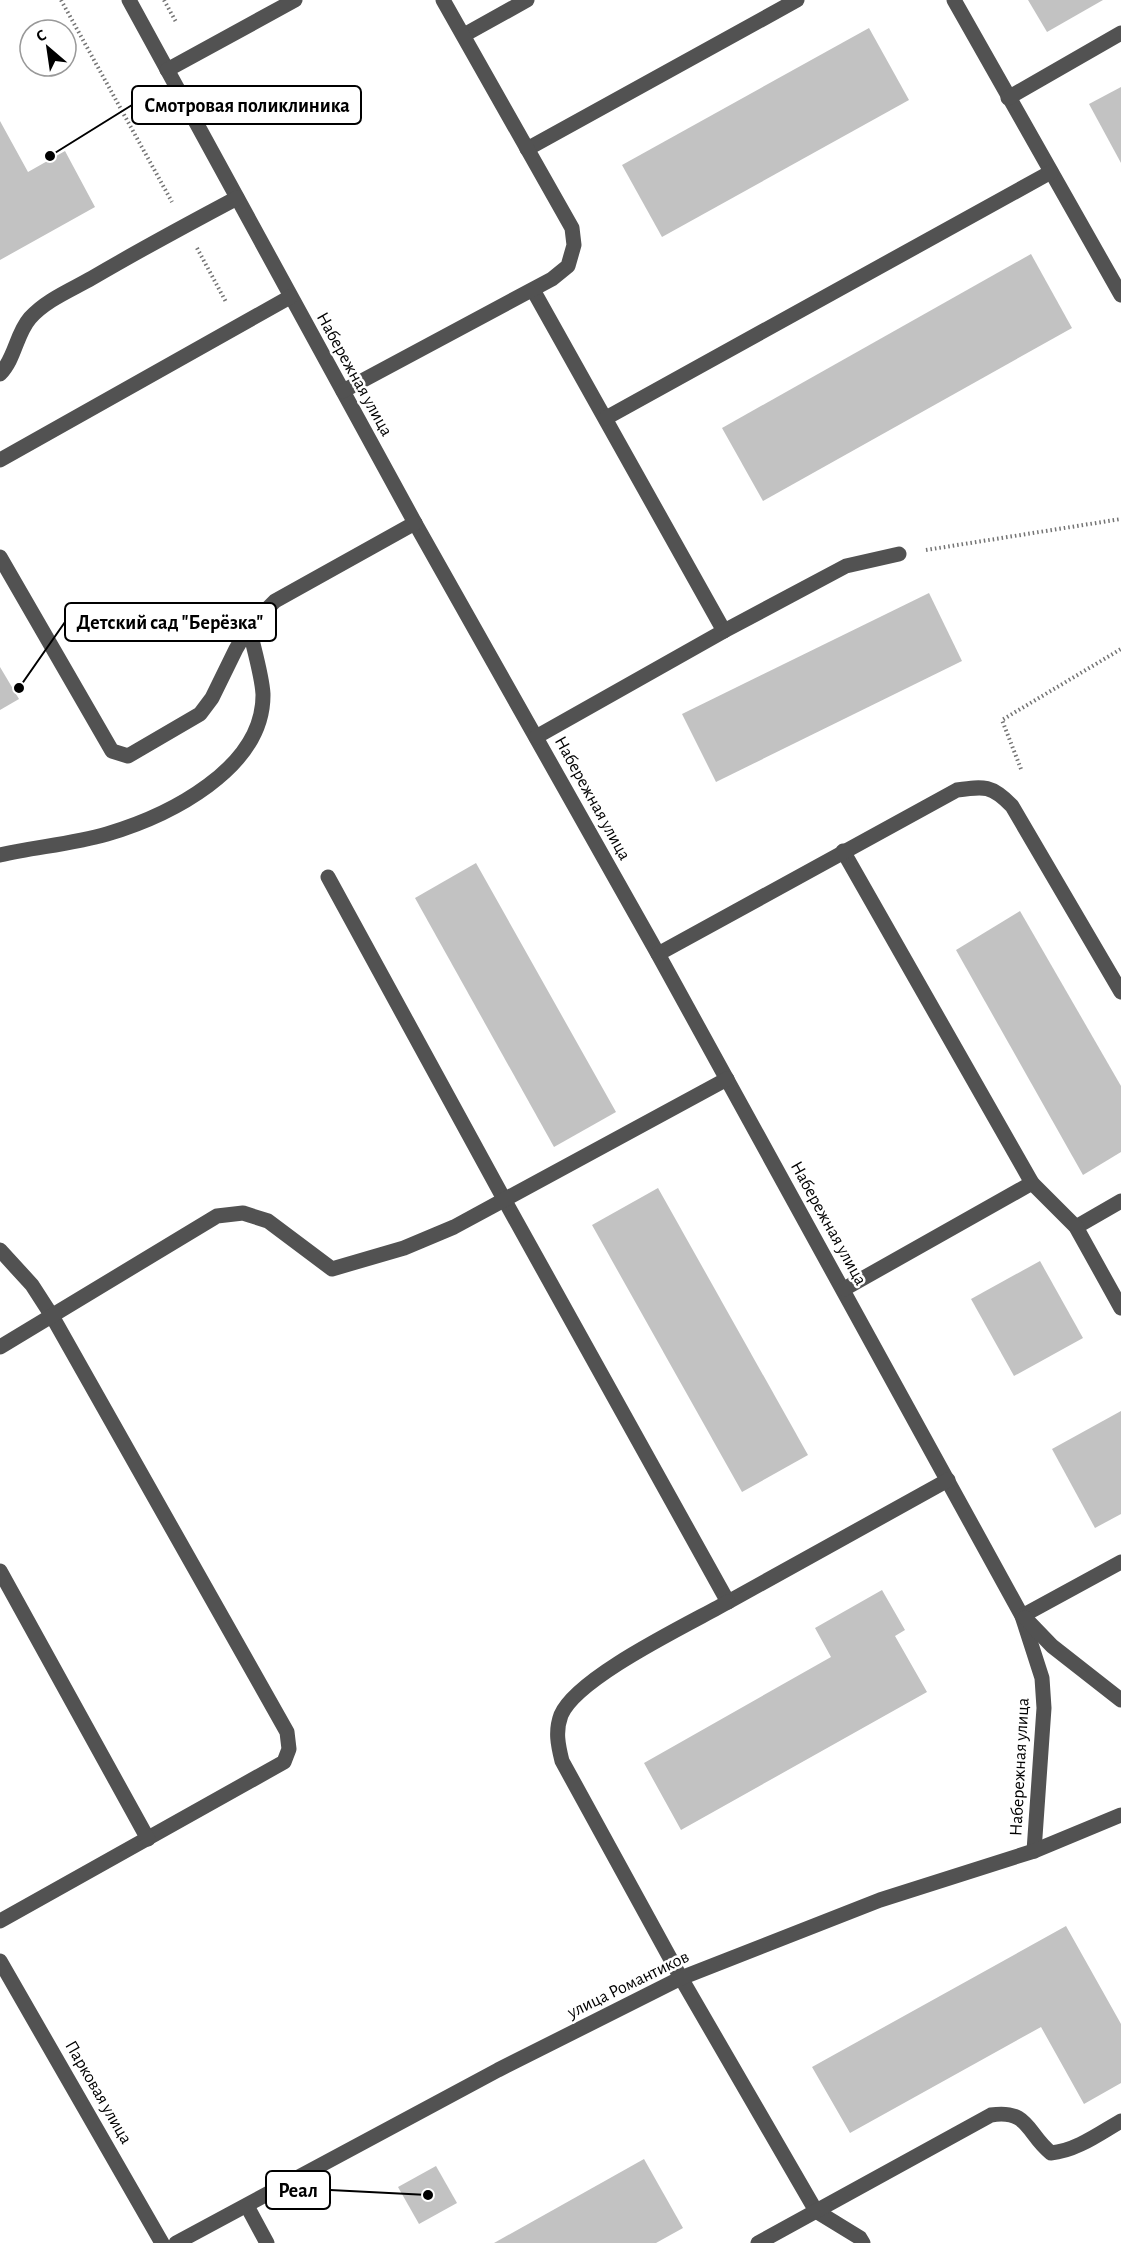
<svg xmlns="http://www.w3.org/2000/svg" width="1121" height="2243" viewBox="0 0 1121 2243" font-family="'Alegreya Sans',sans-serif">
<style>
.building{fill:#c2c2c2}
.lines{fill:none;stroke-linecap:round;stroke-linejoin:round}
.path{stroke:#747474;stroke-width:4;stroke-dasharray:1.5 3;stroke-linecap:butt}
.minor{stroke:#525252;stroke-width:15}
.labels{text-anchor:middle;stroke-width:5;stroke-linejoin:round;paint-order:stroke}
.street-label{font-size:18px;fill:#000;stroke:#fff}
.leader{fill:none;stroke:#000;stroke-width:2}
.callout-dot{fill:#000;stroke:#fff;stroke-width:2}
.callout{fill:#fff;stroke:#000;stroke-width:2}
.callout-label{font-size:20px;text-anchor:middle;font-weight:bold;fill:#000}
</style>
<rect width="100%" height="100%" fill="#fff"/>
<!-- building -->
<g class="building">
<polygon points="1028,0 1103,0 1047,32"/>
<polygon points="869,28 909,100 662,237 622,165"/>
<polygon points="1121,87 1121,163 1089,104"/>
<polygon points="0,121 28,172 65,151 95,207 0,260"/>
<polygon points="1031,254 1072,328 763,501 722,428"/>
<polygon points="929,593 962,661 716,782 682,714"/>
<polygon points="0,667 19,699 0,710"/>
<polygon points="476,863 616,1112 554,1147 415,898"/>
<polygon points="1020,911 1121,1086 1121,1152 1083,1175 956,950"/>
<polygon points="658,1188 808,1455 742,1492 592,1225"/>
<polygon points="1040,1261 1083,1338 1014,1376 971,1299"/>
<polygon points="1121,1411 1121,1514 1095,1528 1052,1449"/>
<polygon points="882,1590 905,1630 895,1636 927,1692 681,1830 644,1763 831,1657 815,1628"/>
<polygon points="1066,1926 1121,2024 1121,2083 1084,2104 1041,2027 850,2133 812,2067"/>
<polygon points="644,2159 683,2228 656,2243 494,2243"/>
<polygon points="436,2166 457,2203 419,2224 398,2187"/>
</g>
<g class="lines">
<!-- path -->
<g class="path">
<polyline points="61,0 172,202"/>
<polyline points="164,0 176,22"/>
<polyline points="197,248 226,302"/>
<polyline points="926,550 1121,519"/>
<polyline points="1021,769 1002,720 1121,649"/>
</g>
<!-- minor -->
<g class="minor">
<polyline points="129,0 415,523 658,954 1022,1616 1042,1678 1044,1708 1034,1851"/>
<polyline points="954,0 1121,295"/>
<polyline points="464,35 527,0"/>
<polyline points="167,70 295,0"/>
<polyline points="1008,98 1121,33"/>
<polyline points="527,149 797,0"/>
<polyline points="533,290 724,631"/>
<path d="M 0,374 C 15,359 16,334 30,318 C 46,300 71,290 92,278 C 140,250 188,224 237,198"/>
<polyline points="343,391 552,279 568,266 574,245 572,228 443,0"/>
<polyline points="606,418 1051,172"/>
<polyline points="0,460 290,297"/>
<polyline points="0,557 112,751 128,756 200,714 212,698 236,649 249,627 275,601 415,523"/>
<polyline points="536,737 724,631 846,566 899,554"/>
<polyline points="843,851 1032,1183"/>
<path d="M 0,855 C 35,847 72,844 107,834 C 168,816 264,769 263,694 C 262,675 253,646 249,627"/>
<polyline points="328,877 505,1201 728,1602 948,1480"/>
<path d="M 658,954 L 957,790 C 984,786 992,785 1012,806 L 1121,992"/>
<polyline points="1076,1227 1121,1201"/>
<polyline points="0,1250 32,1285 52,1316 287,1732 289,1749 284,1762 0,1921"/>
<polyline points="844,1289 1032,1183 1076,1227 1121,1308"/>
<polyline points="0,1347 217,1216 243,1213 268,1221 332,1269 404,1248 454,1227 727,1079"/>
<polyline points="0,1571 148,1839"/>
<path d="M 728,1602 C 689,1624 577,1677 561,1715 C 555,1731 558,1745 562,1761 L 681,1978 L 816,2211 L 860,2238 L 863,2243"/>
<polyline points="1022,1616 1121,1562"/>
<polyline points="1025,1618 1052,1646 1121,1700"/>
<polyline points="0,1961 162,2243"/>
<polyline points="247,2206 267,2243"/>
<polyline points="176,2243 498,2070 681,1978 880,1900 1034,1851 1121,1815"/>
<path d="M 758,2243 L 991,2115 C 1029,2109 1027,2134 1051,2153 C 1076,2151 1100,2133 1121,2121"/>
</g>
</g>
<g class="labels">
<!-- street labels -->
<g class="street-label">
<text transform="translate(355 374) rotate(61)" y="6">Набережная улица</text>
<text transform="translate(593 798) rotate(61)" y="6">Набережная улица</text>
<text transform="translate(829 1223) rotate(61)" y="6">Набережная улица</text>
<text transform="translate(1019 1767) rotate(-87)" y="6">Набережная улица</text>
<text transform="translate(628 1984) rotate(-26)" y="6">улица Романтиков</text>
<text transform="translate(99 2092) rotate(60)" y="6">Парковая улица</text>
</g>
</g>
<!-- callouts -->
<path class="leader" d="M50 156L132 105M19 688L65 622M428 2195L330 2190"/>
<g class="callout-dot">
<circle cx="50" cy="156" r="6"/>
<circle cx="19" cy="688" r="6"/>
<circle cx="428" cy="2195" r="6"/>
</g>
<g class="callout">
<rect x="132" y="86" width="229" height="38" rx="6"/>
<rect x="65" y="603" width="211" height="38" rx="6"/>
<rect x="266" y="2171" width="64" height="38" rx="6"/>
</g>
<g class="callout-label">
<text x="247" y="112">Смотровая поликлиника</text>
<text x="170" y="629">Детский сад "Берёзка"</text>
<text x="298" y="2197">Реал</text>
</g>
<!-- north arrow -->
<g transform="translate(48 48) rotate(331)"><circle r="28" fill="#ffffff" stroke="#999999" stroke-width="1.5"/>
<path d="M0-4.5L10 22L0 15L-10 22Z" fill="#000000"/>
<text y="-9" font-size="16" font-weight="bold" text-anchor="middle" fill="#000000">С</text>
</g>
</svg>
